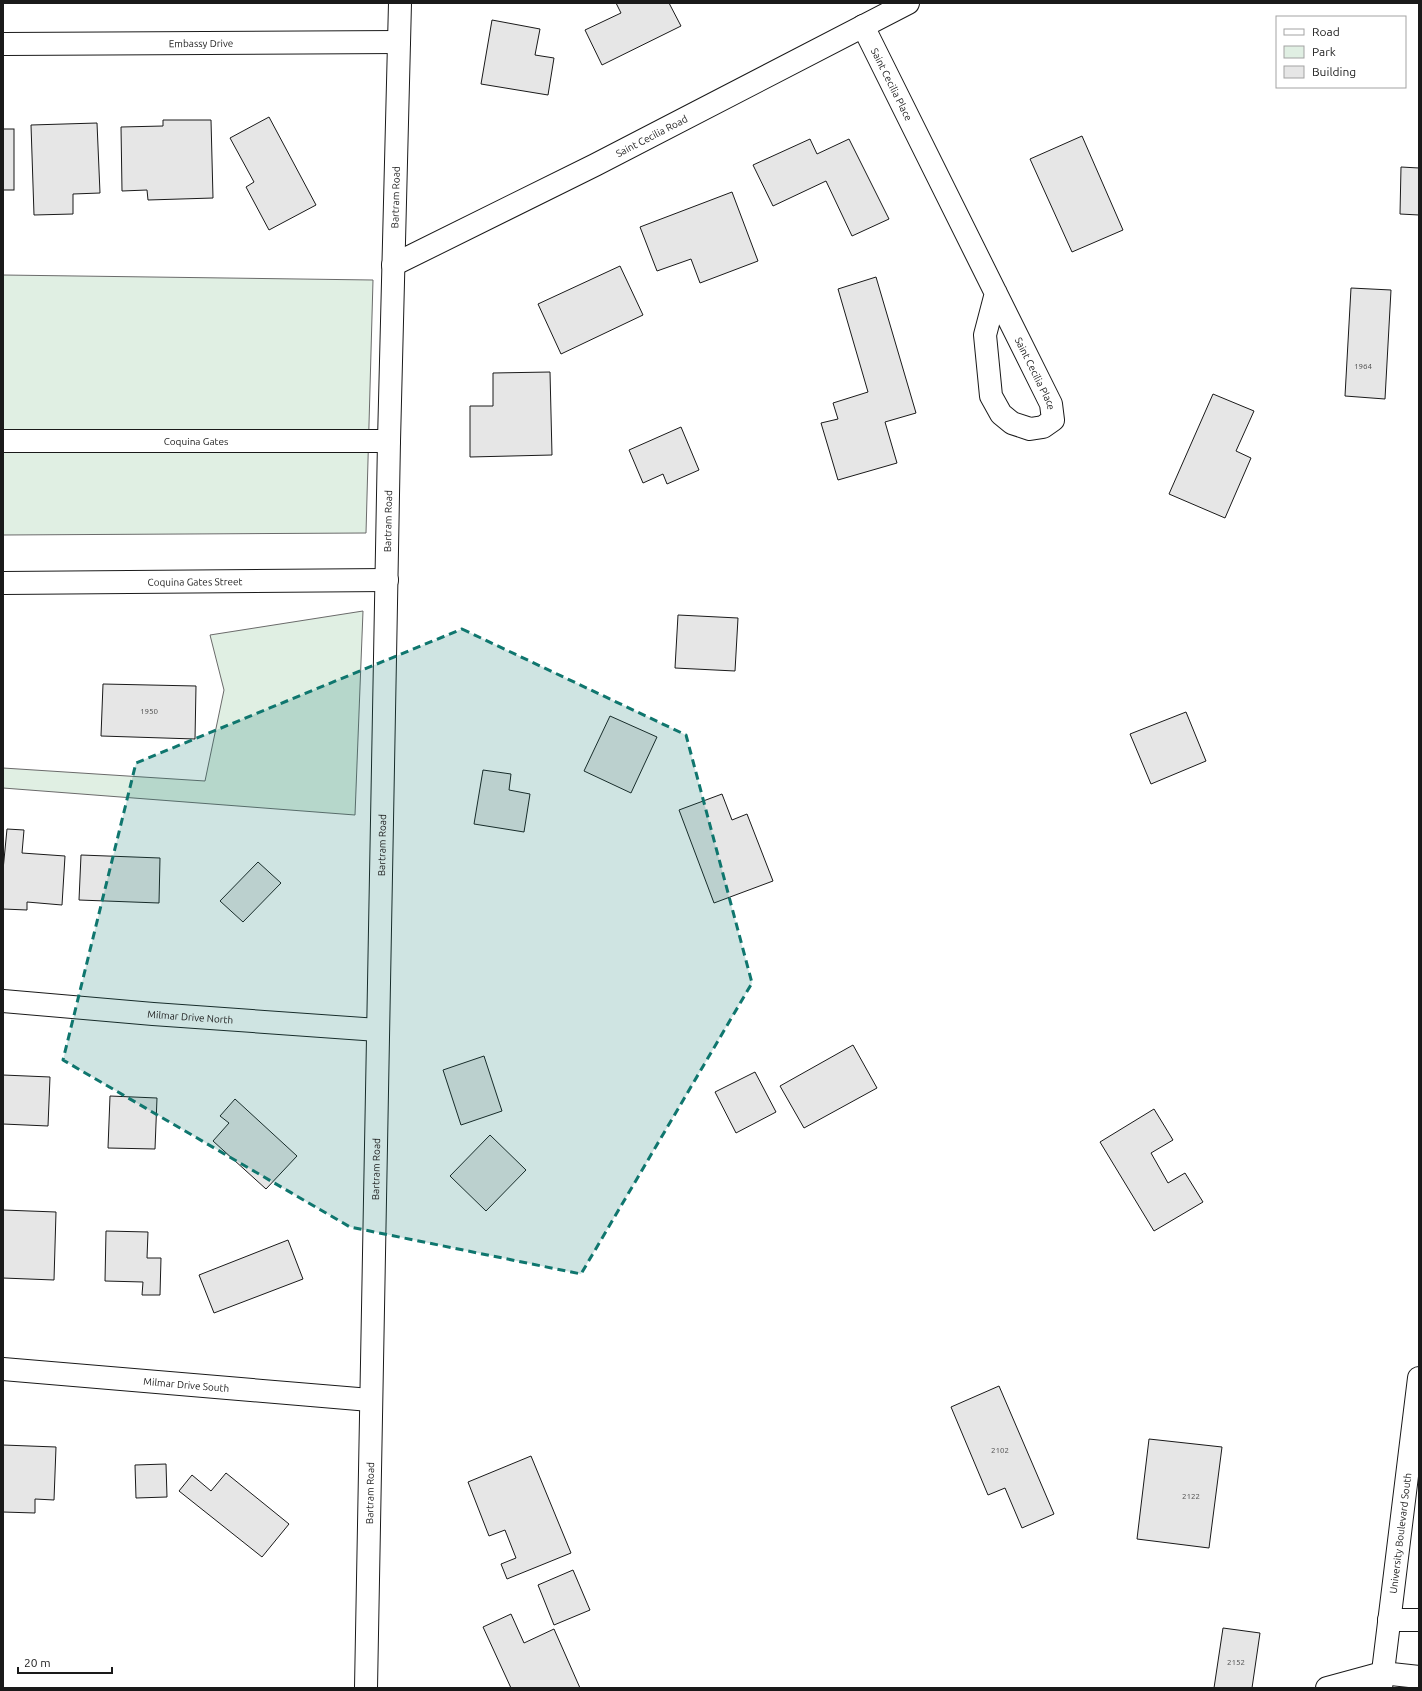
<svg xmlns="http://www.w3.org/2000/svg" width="1422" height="1691" viewBox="0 0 1422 1691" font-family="Ubuntu,sans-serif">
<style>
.green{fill:#e0efe3;stroke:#6a6a6a}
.building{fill:#e6e6e6;stroke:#1a1a1a}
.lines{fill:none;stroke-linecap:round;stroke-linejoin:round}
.minor-casing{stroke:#1a1a1a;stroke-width:24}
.major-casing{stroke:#1a1a1a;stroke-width:24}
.minor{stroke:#fff;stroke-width:22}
.major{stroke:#fff;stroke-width:22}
.marked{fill:#0f766e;fill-opacity:0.2;stroke:#0f766e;stroke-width:3;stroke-dasharray:8 5;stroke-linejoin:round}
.labels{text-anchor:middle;stroke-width:3;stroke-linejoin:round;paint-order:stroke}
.number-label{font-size:8px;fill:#4d4d4d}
.street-label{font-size:10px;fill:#1a1a1a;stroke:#fff}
</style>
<rect width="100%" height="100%" fill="#fff"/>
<!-- green -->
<g class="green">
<polygon points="3,275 373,280 366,533 3,535"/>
<polygon points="363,611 355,815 3,788 3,768 205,781 224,690 210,635"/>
</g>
<!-- building -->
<g class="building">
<polygon points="616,3 669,3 681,26 602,65 585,30 621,13"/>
<polygon points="492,20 540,29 535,55 554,58 548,95 481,84"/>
<polygon points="269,117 316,205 269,230 246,187 254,182 230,138"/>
<polygon points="163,120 211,120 213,198 148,200 147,190 122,191 121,127 163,126"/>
<polygon points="97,123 100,193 73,194 73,214 34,215 31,125"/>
<rect x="3" y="129" width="11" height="61"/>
<polygon points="1082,136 1123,230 1072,252 1030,159"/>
<polygon points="810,139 817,154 849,139 889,219 852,236 826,181 773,206 753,165"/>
<polygon points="1401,167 1419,168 1419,215 1400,214"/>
<polygon points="732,192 758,261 700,283 691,259 657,271 640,227"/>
<polygon points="620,266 643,315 561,354 538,304"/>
<polygon points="876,277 916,413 885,422 897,463 838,480 821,423 838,419 833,403 868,392 838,289"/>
<polygon points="1351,288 1391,290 1385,399 1345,396"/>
<polygon points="550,372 552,455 470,457 470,406 493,406 493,373"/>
<polygon points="1213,394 1254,411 1236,451 1251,458 1225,518 1169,494"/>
<polygon points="681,427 699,470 667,484 663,474 643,483 629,450"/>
<polygon points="678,615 738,618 735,671 675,668"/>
<polygon points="103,684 196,686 195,739 101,736"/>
<polygon points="1186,712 1206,761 1151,784 1130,734"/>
<polygon points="610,716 657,737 631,793 584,771"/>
<polygon points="483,770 511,774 509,790 530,794 524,832 474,824"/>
<polygon points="722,794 732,820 747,814 773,881 714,903 679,810"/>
<polygon points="7,829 24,830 22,853 65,856 62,905 27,902 27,910 3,909 3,870"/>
<polygon points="81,855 160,858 159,903 79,900"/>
<polygon points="258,862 281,883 243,922 220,901"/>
<polygon points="853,1045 877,1088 804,1128 780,1086"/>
<polygon points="484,1056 502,1111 461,1125 443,1070"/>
<polygon points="755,1072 776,1112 736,1133 715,1092"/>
<polygon points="3,1075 50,1077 48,1126 3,1124"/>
<polygon points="110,1096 157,1098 155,1149 108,1148"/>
<polygon points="235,1099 297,1156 266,1189 213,1141 229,1123 220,1116"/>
<polygon points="1154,1109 1173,1140 1151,1153 1168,1183 1185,1173 1203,1202 1154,1231 1100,1142"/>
<polygon points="490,1135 526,1170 486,1211 450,1176"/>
<polygon points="3,1210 56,1212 54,1280 3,1278"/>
<polygon points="106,1231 148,1232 147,1258 161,1258 160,1295 142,1295 143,1282 105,1281"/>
<polygon points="288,1240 303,1279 214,1313 199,1275"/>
<polygon points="999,1386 1054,1514 1022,1528 1005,1488 988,1495 951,1407"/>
<polygon points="1149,1439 1222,1447 1209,1548 1137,1539"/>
<polygon points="3,1445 56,1447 54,1500 35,1499 35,1513 3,1512"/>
<polygon points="531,1456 571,1553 507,1579 501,1564 516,1558 505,1530 489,1536 468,1482"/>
<polygon points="166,1464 167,1497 136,1498 135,1465"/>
<polygon points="226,1473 289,1524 262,1557 179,1491 192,1475 211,1491"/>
<polygon points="573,1570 590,1610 554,1625 538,1585"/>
<polygon points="511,1614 524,1643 554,1629 580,1688 511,1688 483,1627"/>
<polygon points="1223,1628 1260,1633 1252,1688 1214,1688"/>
</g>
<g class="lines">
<defs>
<g id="minor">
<path id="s1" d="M 863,26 L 1051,404 L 1053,420 L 1043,427 L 1030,429 L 1012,423 L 1001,414 L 991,396 L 985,335 L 996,293"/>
<path id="s2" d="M 3,44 L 399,42"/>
<path id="s3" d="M 393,265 L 595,165 L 908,3"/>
<path id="s4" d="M 3,441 L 389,441"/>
<path id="s5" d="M 3,583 L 387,580"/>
<path id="s6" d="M 3,1001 L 153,1014 L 378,1030"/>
<path id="s7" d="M 3,1369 L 370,1400"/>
<polyline points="1389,1620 1419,1620"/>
<path id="s8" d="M 366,1688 L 389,441 L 400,3"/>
<polyline points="1327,1688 1382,1673 1419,1677"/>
</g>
<g id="major">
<path id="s9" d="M 1381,1688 L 1419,1378"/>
</g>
</defs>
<!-- minor casing -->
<use href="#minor" class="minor-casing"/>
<!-- major casing -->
<use href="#major" class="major-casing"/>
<!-- minor -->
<use href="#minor" class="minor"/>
<!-- major -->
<use href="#major" class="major"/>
</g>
<!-- marked area -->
<path class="marked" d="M 462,629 L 686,735 L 752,983 L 581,1274 L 350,1227 L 63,1060 L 136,763 Z"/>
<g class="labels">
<!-- number labels -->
<g class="number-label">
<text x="1363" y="369">1964</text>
<text x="149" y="714">1950</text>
<text x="1000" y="1453">2102</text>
<text x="1191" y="1499">2122</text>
<text x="1236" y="1665">2152</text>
</g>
<!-- street labels -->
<g class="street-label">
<text dy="4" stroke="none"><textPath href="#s2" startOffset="198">Embassy Drive</textPath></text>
<text dy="4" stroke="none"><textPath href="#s1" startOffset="65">Saint Cecilia Place</textPath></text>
<text dy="4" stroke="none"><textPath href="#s3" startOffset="289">Saint Cecilia Road</textPath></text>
<text dy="4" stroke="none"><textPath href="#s8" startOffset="1491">Bartram Road</textPath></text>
<text dy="4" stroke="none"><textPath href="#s1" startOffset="388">Saint Cecilia Place</textPath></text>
<text dy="4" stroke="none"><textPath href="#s4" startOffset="193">Coquina Gates</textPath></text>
<text dy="4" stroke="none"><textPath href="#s8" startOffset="1167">Bartram Road</textPath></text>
<text dy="4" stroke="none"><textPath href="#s5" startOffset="192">Coquina Gates Street</textPath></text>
<text dy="4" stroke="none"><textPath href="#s8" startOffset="843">Bartram Road</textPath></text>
<text dy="4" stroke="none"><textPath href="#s6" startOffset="188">Milmar Drive North</textPath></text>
<text dy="4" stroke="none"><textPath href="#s8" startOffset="519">Bartram Road</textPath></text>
<text dy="4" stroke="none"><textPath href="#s7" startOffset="184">Milmar Drive South</textPath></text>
<text dy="4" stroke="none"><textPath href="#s8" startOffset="195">Bartram Road</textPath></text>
<text dy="4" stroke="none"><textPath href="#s9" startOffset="156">University Boulevard South</textPath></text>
</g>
</g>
<!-- border -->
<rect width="1422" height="1691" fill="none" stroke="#1a1a1a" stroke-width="8"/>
<!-- legend -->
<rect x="1276" y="16" width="130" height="72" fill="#ffffff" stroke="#a3a3a3"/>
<rect x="1284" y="29" width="20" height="6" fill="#ffffff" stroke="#a3a3a3"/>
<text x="1312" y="36" font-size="12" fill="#1a1a1a">Road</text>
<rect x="1284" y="46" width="20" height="12" fill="#e0efe3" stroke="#a3a3a3"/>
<text x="1312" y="56" font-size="12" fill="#1a1a1a">Park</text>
<rect x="1284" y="66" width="20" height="12" fill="#e6e6e6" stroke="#a3a3a3"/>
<text x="1312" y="76" font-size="12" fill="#1a1a1a">Building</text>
<!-- scale -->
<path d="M18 1667v6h94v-6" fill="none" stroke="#1a1a1a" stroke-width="2"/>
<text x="24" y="1667" font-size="12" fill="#1a1a1a" stroke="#ffffff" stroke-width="3" paint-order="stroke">20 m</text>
</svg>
